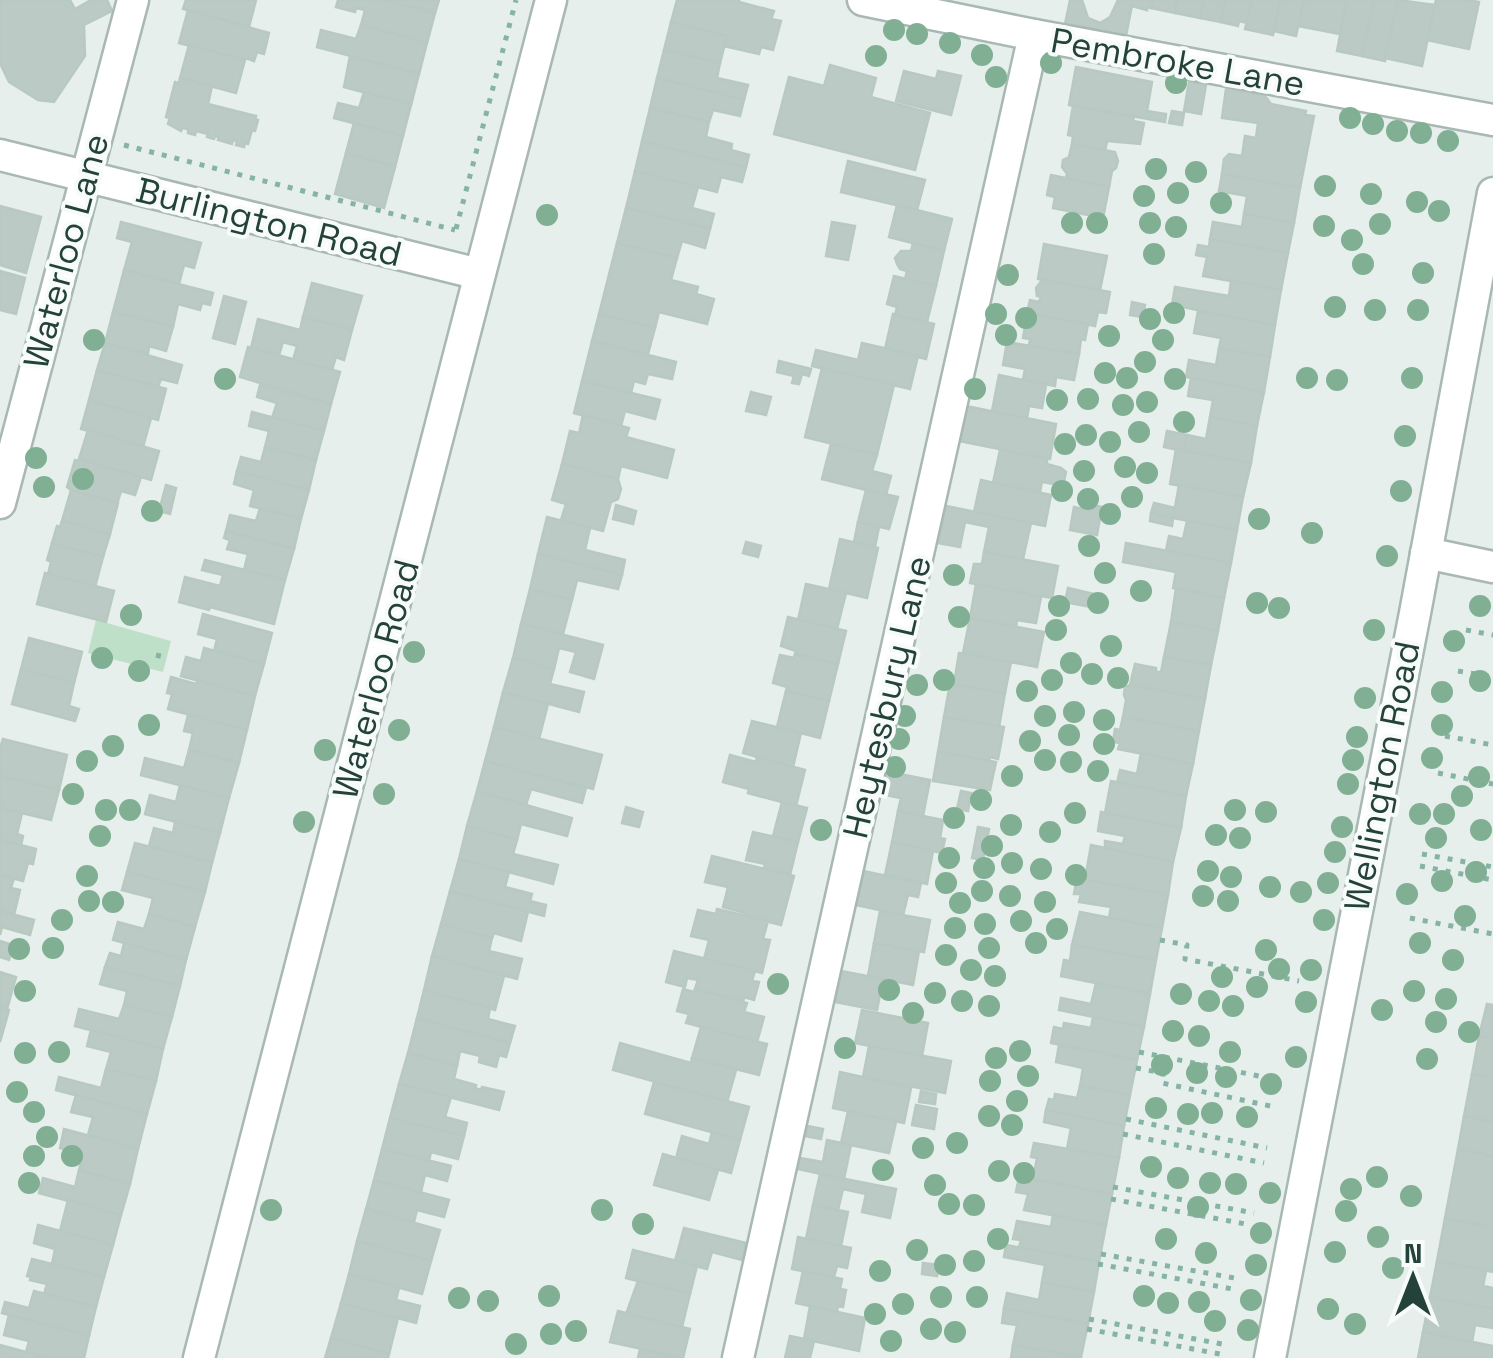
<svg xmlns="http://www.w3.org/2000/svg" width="1493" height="1358" viewBox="0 0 1493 1358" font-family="'Space Grotesk',sans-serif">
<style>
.green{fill:#bfe0c8}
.building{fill:#bbcac4;stroke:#b8c9c2;stroke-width:2.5}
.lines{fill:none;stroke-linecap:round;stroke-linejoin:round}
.minor-casing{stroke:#a8b8b2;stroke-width:35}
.path{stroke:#86b3a5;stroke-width:5;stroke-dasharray:5 8;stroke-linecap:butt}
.minor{stroke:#fff;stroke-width:30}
.tree{fill:#80af93}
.labels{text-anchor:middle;stroke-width:8;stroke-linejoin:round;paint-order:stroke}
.street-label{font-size:35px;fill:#24423a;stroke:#f7fbf9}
</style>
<rect width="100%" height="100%" fill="#e6efeb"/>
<!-- green -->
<polygon class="green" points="96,620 171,641 163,672 88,653"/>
<!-- building -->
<g class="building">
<polygon points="0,0 70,0 75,9 91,0 107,0 112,11 84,25 85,56 54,102 38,100 9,82 0,63"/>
<polygon points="186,0 256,0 249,27 183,9"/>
<polygon points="338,0 388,0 435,13 427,43 361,25 365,10 356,8 355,12 336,7"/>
<polygon points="388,0 439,0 435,13"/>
<polygon points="677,0 739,0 739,2 774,11 771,19 781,21 773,50 761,47 759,54 724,46 727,36 671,22"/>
<polygon points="1070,0 1082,0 1088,18 1100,23 1110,17 1118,0 1133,0 1125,41 1064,29"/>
<polygon points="1133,0 1153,0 1151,8 1147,7 1147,10 1132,6"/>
<polygon points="1153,0 1177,0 1175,13 1151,8"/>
<polygon points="1177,0 1204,0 1200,18 1175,13"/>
<polygon points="1204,0 1226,0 1221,22 1200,18"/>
<polygon points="1226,0 1252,0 1247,23 1239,21 1238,26 1221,22"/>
<polygon points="1252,0 1280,0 1273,35 1245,29"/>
<polygon points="1280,0 1304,0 1296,36 1274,31"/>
<polygon points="1304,0 1347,0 1340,34 1298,26"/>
<polygon points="1347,0 1374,0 1362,56 1337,51"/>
<polygon points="1374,0 1398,0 1385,61 1362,56"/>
<polygon points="1398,0 1435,5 1422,66 1385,58"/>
<polygon points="1436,0 1468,0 1479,2 1469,49 1427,40"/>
<polygon points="188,10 269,33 264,54 257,52 254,61 246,58 245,60 179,43"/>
<polygon points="671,22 727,36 720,63 664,50"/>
<polygon points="361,25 427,43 419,74 317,47 321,30 356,39"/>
<polygon points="189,45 245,60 236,93 180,78"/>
<polygon points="664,50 720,63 717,78 748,85 744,100 657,78"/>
<polygon points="350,56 419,74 411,105 344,87"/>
<polygon points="830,65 876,78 871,97 930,113 915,170 774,134 789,77 824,86"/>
<polygon points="1076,67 1152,82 1147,111 1166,114 1165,122 1069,105"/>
<polygon points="904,71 936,79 938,71 961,76 951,115 896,101"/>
<polygon points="180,78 212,86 208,104 256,116 255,119 258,120 255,131 252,130 248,144 245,143 244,147 236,145 237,141 233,140 232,144 218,140 219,137 215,136 214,139 207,137 208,134 196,131 195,135 188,133 188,129 182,128 181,131 168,124 170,118 166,117 175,82 179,83"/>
<polygon points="657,78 744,100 740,116 713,110 709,122 650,108"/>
<polygon points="1189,82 1206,85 1201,114 1184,111"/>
<polygon points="1226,89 1265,96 1271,104 1306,111 1305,115 1314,116 1300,188 1222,174 1224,159 1229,154 1242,156 1245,136 1256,138 1258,123 1222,118"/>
<polygon points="364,92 411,105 403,136 334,118 338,103 359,108"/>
<polygon points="1073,106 1134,117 1133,121 1144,123 1140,144 1107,141 1105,151 1072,144 1073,136 1068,135"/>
<polygon points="650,108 709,122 706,137 732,144 731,150 749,155 746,167 642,141"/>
<polygon points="1172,111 1184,113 1182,125 1169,123"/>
<polygon points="354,123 403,136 395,167 346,153"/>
<polygon points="642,141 746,167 742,182 721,177 717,192 635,171"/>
<polygon points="1072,144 1115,152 1118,161 1116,168 1112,171 1109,187 1066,178 1067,174 1062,167 1063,160 1069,157"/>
<polygon points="346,153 395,167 384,208 335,194"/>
<polygon points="848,161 925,180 917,210 841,192"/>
<polygon points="635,171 698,187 692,208 714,214 710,229 626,208"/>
<polygon points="1222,174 1300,188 1294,223 1244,214 1247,196 1219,191"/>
<polygon points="1051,175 1109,187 1103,218 1053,208 1055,197 1047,195"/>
<polygon points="897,205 952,219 944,251 889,237"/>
<polygon points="0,206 41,217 26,273 0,265"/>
<polygon points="626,208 710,229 705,248 682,241 677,258 617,243"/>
<polygon points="1244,214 1294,223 1288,253 1210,239 1213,222 1242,227"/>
<polygon points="121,222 201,243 194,268 184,265 179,284 124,270 132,242 117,238"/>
<polygon points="832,222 855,226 848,260 826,256"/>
<polygon points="1210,239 1288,253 1281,290 1203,276 1207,257 1196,255 1198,245 1209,247"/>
<polygon points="617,243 677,258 671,280 698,287 696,294 714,299 707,324 659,312 655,328 599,314"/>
<polygon points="913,243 944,251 936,286 905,279 907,271 900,269 897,264 895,258 901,251 911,251"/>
<polygon points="1044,244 1107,256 1100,290 1038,279"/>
<polygon points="124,270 213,293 210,305 202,303 200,310 178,304 173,327 113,312"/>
<polygon points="0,271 25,278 16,314 0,310"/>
<polygon points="894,276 936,286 927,322 895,315 897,307 887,304"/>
<polygon points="1042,280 1110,292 1106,313 1098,312 1095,326 1027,313 1030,300 1039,302 1041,296 1037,296 1036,288"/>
<polygon points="1231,281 1281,290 1275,325 1172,305 1175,287 1229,296"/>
<polygon points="312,283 362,296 352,330 303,317"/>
<polygon points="224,296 246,302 235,344 213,338"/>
<polygon points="1132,302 1145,305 1143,317 1130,315"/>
<polygon points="1198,311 1275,325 1270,357 1219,348 1221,338 1194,333"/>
<polygon points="113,312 173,327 166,351 149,346 148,354 105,343"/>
<polygon points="599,314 655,328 648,354 592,341"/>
<polygon points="893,314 934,324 926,359 885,349"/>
<polygon points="1036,315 1088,324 1085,340 1081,339 1079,354 1029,346 1030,339 1023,338 1025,327 1033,329"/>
<polygon points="303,317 352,330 344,360 336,357 332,370 293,360 297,346 283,342 279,355 251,348 258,319 300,330"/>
<polygon points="592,341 676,362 672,379 648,374 645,384 634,381 631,393 582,381"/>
<polygon points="1007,342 1079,354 1074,380 1056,377 1055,386 1023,380 1025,369 1003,365"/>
<polygon points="105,343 182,365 177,383 161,379 158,387 97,370"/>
<polygon points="862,343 918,356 910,389 812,366 816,350 858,360"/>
<polygon points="248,347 340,372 331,404 240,377"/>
<polygon points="1219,348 1270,357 1264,392 1186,377 1189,360 1216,365"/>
<polygon points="779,361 811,369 809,376 802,374 799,384 792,383 794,376 777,372"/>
<polygon points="822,368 894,385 877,455 805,437"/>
<polygon points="97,370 166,389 158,420 89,400"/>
<polygon points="999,375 1046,385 1042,408 1029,406 1027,418 992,411"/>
<polygon points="1191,378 1264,392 1257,426 1210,417 1213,400 1188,396"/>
<polygon points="582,381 660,400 655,419 625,411 621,426 574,413"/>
<polygon points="260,385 331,404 324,431 272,418 277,403 257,397"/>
<polygon points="751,392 771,397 766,415 746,411"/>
<polygon points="89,400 151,418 143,447 81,429"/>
<polygon points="966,406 1056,424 1050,459 959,441"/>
<polygon points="252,412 324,431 316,460 265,447 269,431 249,426"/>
<polygon points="583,415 629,428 626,437 674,450 667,478 621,466 618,479 562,464 570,431 579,433"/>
<polygon points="1210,417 1257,426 1251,463 1183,451 1187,435 1206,439"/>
<polygon points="88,430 159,451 151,480 79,459"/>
<polygon points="1167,431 1187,435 1183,451 1164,447"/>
<polygon points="831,444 877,455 872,471 891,476 886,495 822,479"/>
<polygon points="265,447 316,460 309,490 237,471 241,457 261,462"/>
<polygon points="1176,449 1251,463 1243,497 1170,484"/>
<polygon points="1000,450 1047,459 1047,464 1061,468 1066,472 1064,481 1059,485 1042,482 1040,492 993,483"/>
<polygon points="79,459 141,477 135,495 121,491 118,501 115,502 71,490 67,487 75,460 78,461"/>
<polygon points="562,464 618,479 621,489 618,499 611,502 603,531 561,520 566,504 552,500"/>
<polygon points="237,471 309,490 301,519 250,506 254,490 234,484"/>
<polygon points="981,480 1051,495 1045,526 974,512"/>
<polygon points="166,485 176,488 170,514 159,511"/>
<polygon points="1179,485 1243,497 1237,530 1173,518"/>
<polygon points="71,490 118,503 110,534 62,521"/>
<polygon points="866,490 898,497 889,529 858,522"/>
<polygon points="1154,503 1175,508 1173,518 1151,513"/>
<polygon points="1089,504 1102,507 1097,535 1070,530 1074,507 1088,510"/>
<polygon points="616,505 636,511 633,524 613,519"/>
<polygon points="946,506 1031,523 1023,559 984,552 989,527 965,522 960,547 938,543"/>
<polygon points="260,508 301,519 294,549 226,531 230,515 256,521"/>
<polygon points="1151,513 1173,518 1172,526 1150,521"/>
<polygon points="547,517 590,528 585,550 625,560 622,575 538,554"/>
<polygon points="62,521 110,534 103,557 52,543 57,526 60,527"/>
<polygon points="1187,521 1237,530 1231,563 1166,551 1169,536 1183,539"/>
<polygon points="858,522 879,527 875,547 854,542"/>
<polygon points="226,531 294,549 285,580 244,570 248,554 227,549 230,540 224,538"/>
<polygon points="840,539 878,548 867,598 829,589"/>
<polygon points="746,542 761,546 758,557 743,553"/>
<polygon points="52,543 103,557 95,587 48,574 51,562 47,560"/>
<polygon points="1126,543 1231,563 1224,598 1173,588 1176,572 1123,562"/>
<polygon points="984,552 1058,566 1052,598 970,583 974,564 982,564"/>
<polygon points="538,554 622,575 618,589 577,580 572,600 530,589"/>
<polygon points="205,560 285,580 274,624 210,607 209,610 179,602 185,577 220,586 223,575 202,570"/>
<polygon points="45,573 114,591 106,622 37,604"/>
<polygon points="806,584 846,593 837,629 798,620"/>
<polygon points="976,584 1041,597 1036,623 1017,620 1016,627 970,618"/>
<polygon points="1068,588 1098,595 1096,608 1065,602"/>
<polygon points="1176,588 1224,598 1218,631 1171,622"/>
<polygon points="530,589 572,600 563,634 521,624"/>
<polygon points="203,614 272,633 264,664 214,651 217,639 198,634"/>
<polygon points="788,617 846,631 838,664 795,654 796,651 781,646"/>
<polygon points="970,618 1044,632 1037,667 963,653"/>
<polygon points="1171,622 1218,631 1211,665 1164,657"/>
<polygon points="521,624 603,645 594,679 570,672 576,652 559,648 554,669 513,658"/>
<polygon points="29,638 82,652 74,683 21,669"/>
<polygon points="204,648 264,664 255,696 181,676 186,657 201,661"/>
<polygon points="959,653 1011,662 1005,693 954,684"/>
<polygon points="795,654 838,664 829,701 786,691 787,687 773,683 780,655 794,658"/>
<polygon points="1164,657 1211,665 1205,699 1130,685 1135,664 1156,668 1156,672 1161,672"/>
<polygon points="513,658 554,669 550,684 584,692 579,712 503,692"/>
<polygon points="21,669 74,683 69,706 79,709 75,721 12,704"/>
<polygon points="171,677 196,684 197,681 255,696 247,730 168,709 172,694 167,693"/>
<polygon points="950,684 1005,693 999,727 944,717"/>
<polygon points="1130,685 1205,699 1199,731 1123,717 1126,700 1124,695 1125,687"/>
<polygon points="786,691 829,701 820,738 777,727"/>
<polygon points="503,692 548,704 539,739 494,727"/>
<polygon points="188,715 247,730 239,763 189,750 193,733 184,731"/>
<polygon points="944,717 1004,727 998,759 990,757 989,761 938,752"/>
<polygon points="1123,717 1199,731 1193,764 1118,749 1120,743 1113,742 1115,729 1120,730"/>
<polygon points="752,721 801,733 793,767 743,753"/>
<polygon points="494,727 602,755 593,789 485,761"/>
<polygon points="3,739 67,755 59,790 0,776 0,748"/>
<polygon points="189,750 239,763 229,798 141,775 145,758 184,768"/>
<polygon points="938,752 996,762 990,790 933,781"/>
<polygon points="1141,753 1193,764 1186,796 1117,783 1120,770 1137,774"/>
<polygon points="730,755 756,762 757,757 805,770 796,806 748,793 749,789 723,782"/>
<polygon points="485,761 586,788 582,803 531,789 526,805 477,791"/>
<polygon points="885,771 930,780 923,816 898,811 901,798 880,794"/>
<polygon points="0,776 59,790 51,820 0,808"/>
<polygon points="1111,781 1186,796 1181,828 1105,813"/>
<polygon points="180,785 229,798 220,833 145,814 150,795 176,802"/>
<polygon points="477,791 572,818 567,836 521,824 517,840 467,826"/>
<polygon points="961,791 971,793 968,811 957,809"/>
<polygon points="782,802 807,808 798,842 773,836"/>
<polygon points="626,807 643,812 639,827 622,823"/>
<polygon points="0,808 22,813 17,834 23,836 21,845 0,840"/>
<polygon points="898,811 943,820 940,838 945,839 942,853 892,842"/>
<polygon points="1101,812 1181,828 1173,862 1105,848 1105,841 1123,844 1125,836 1098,831"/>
<polygon points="175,822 220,833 212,863 149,846 154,828 173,833"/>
<polygon points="467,826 517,840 513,854 558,865 553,884 459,859"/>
<polygon points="978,827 989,829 983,860 972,858"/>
<polygon points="753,832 798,842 790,875 764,868 765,864 746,860"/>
<polygon points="0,840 36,849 33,864 28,863 23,881 0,875"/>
<polygon points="892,842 933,851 927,884 885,875"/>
<polygon points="135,843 212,863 205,892 127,872"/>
<polygon points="1091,845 1173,862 1168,895 1085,880"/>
<polygon points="712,856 794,876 781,925 745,916 745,913 723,907 728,887 705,882"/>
<polygon points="459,859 509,872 505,887 532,894 530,901 546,905 544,916 450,891"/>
<polygon points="863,871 921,883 918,897 908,895 903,915 856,905"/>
<polygon points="127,872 205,892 195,927 149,914 153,898 122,890"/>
<polygon points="0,875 14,878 11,888 20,890 14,915 0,911"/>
<polygon points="1077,878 1168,895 1162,928 1109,918 1111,907 1079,902 1081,894 1074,894"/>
<polygon points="450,891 528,912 521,941 494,933 492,938 441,924"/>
<polygon points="717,909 768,921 763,939 770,940 762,973 704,959 709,940 691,936 698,910 716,914"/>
<polygon points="0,911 34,920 30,935 2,927 0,935"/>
<polygon points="880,911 930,920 924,952 874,943"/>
<polygon points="1080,912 1162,928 1156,960 1072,945"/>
<polygon points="149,914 195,927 186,960 113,940 118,922 144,929"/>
<polygon points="441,924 492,938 489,951 522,959 517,979 432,956"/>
<polygon points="0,941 13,945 9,960 0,957"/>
<polygon points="124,943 186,960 180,986 105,967 110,953 121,956"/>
<polygon points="874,943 919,951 913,985 868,976"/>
<polygon points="1072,945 1156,960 1150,994 1061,976 1064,960 1070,961"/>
<polygon points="674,951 755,971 752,981 759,982 754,1000 744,997 743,1002 695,989 698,980 687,978 685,987 666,982"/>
<polygon points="432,956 504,976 495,1010 424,990"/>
<polygon points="105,967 180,986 172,1017 124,1005 127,991 100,984"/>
<polygon points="841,971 883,979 877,1010 835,1002"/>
<polygon points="0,972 16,977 7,1009 0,1007"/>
<polygon points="1096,983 1150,994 1144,1027 1059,1010 1061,998 1091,1004"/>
<polygon points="683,989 694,992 695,989 747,1003 744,1012 764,1017 757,1042 686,1023 689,1014 677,1011"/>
<polygon points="424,990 490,1008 488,1019 515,1026 510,1043 417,1018"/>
<polygon points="1487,1004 1493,1005 1493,1038 1479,1036"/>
<polygon points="124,1005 172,1017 163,1049 75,1026 79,1009 119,1019"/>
<polygon points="0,1007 9,1010 0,1042"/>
<polygon points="862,1010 928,1023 922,1056 855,1043"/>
<polygon points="1093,1017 1144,1027 1137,1060 1051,1043 1054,1027 1063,1029 1064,1023 1091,1028"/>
<polygon points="417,1018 510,1043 506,1057 499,1055 496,1067 479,1062 480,1056 460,1051 457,1066 408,1053"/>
<polygon points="701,1027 767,1044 759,1075 692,1058"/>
<polygon points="91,1030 163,1049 156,1081 106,1069 111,1052 87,1046"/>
<polygon points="1479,1036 1493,1038 1493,1078 1472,1074"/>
<polygon points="620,1043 691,1063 692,1058 736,1070 727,1102 613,1070"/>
<polygon points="1059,1045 1137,1060 1130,1095 1080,1086 1083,1068 1056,1062"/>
<polygon points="869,1046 951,1061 945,1093 863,1077"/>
<polygon points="408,1053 457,1066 454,1079 476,1085 475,1088 481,1090 482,1087 504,1092 499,1110 399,1084"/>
<polygon points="106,1069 156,1081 147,1114 56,1090 59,1077 101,1088"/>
<polygon points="840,1072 911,1088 904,1123 833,1108"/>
<polygon points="1472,1074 1493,1078 1493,1122 1464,1116"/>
<polygon points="654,1082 749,1107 740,1140 645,1114"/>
<polygon points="399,1084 451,1097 445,1117 467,1123 464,1136 390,1118"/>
<polygon points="1080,1086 1130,1095 1124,1126 1046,1110 1049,1099 1054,1100 1055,1094 1077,1098"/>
<polygon points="921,1091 936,1094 935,1104 919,1102"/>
<polygon points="76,1095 147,1114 138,1149 88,1135 93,1117 71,1112"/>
<polygon points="916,1105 937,1109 934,1129 912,1125"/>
<polygon points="1046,1110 1124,1126 1119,1158 1067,1149 1071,1128 1044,1122"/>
<polygon points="848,1111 896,1122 889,1153 841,1143"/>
<polygon points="1464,1116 1493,1122 1493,1156 1458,1149"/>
<polygon points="390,1118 464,1136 458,1159 431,1152 429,1161 382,1149"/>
<polygon points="807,1126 823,1129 821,1139 805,1136"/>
<polygon points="64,1129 138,1149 130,1184 79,1170 83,1154 60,1148"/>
<polygon points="712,1132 740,1140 731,1173 676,1158 682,1136 709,1144"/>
<polygon points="827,1140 851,1145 844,1179 798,1169 800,1158 823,1162"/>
<polygon points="1034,1143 1119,1158 1112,1194 1033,1179 1037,1158 1031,1157"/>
<polygon points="382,1149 451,1166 447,1181 425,1175 421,1192 374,1180"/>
<polygon points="1458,1149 1493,1156 1493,1227 1445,1218"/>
<polygon points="663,1154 718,1170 709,1200 654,1185"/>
<polygon points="79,1170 130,1184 121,1215 39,1193 43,1178 75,1187"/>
<polygon points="820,1174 896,1189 890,1218 862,1212 866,1194 843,1189 838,1210 813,1205"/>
<polygon points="1019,1177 1112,1194 1106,1225 1024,1210 1028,1194 1016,1192"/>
<polygon points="374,1180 449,1200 444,1217 417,1210 414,1222 366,1209"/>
<polygon points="68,1200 121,1215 113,1245 60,1231"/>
<polygon points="813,1205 848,1212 841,1246 806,1239"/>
<polygon points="366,1209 440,1230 431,1261 357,1241"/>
<polygon points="1053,1215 1106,1225 1099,1262 1019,1247 1021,1240 1013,1239 1017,1221 1051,1227"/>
<polygon points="1445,1218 1493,1227 1493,1272 1437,1261"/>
<polygon points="38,1225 113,1245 104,1277 52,1264 55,1249 34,1243"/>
<polygon points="684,1228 746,1243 742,1260 712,1252 707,1269 675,1261"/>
<polygon points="798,1237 851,1248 847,1268 837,1266 834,1277 792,1269"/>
<polygon points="357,1241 431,1261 422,1294 349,1274"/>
<polygon points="1006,1245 1099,1262 1094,1292 1042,1282 1045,1265 1004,1257"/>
<polygon points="633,1250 697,1266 690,1294 626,1278"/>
<polygon points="32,1259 104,1277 96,1307 44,1294 47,1284 30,1280 31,1277 27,1276"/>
<polygon points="1437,1261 1486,1271 1483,1286 1493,1288 1493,1309 1430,1297"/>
<polygon points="923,1263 939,1265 937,1276 922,1274"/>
<polygon points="803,1271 842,1279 840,1289 846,1290 843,1307 838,1306 837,1312 796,1303"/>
<polygon points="349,1274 399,1288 396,1300 420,1306 416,1323 341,1303"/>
<polygon points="638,1281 690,1294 682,1327 626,1314"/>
<polygon points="1042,1282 1094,1292 1088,1324 1004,1308 1007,1293 1039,1300"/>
<polygon points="34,1291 96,1307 89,1336 2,1313 5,1302 29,1308"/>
<polygon points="1430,1297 1493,1309 1493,1328 1475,1325 1472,1342 1423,1332"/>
<polygon points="341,1303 398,1318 389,1354 331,1338"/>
<polygon points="810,1306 865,1318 859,1351 804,1339"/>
<polygon points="1004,1308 1088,1324 1081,1357 1013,1345 1017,1325 1002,1323"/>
<polygon points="618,1311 690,1329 683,1358 610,1342"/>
<polygon points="9,1315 89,1336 84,1358 48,1358 26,1352 29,1341 4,1335"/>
<polygon points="1423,1332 1493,1346 1493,1358 1418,1358"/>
<polygon points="790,1336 814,1341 810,1358 785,1358"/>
<polygon points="331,1338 389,1354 388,1358 325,1358"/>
<polygon points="0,1345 26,1352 48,1358 0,1358"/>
<polygon points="1013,1345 1081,1357 1081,1358 1011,1358"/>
<polygon points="640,1349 678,1358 638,1358"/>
</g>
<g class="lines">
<defs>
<g id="minor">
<polyline points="863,0 1034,35 1493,120"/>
<polyline points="0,155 479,274"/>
<polyline points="0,503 133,0"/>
<polyline points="1426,553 1493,567"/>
<polyline points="199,1358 551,0"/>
<polyline points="738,1358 1034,35"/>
<polyline points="1270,1358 1415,613 1493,193"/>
</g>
</defs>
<!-- minor casing -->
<use href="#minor" class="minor-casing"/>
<!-- path -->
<g class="path">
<polyline points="124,145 455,230"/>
<polyline points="456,229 516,0"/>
<polyline points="1466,630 1493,635"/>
<polyline points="156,655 168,658"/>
<polyline points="1458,671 1493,677"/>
<polyline points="1445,736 1493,745"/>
<polyline points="1438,773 1493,784"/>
<polyline points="1422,854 1493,867"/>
<polyline points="1420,866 1493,880"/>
<polyline points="1410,918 1493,934"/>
<polyline points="1160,940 1187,945 1185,959 1299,981"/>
<polyline points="1139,1052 1279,1080"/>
<polyline points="1136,1068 1163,1073 1162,1083 1275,1107"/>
<polyline points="1126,1119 1267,1148"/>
<polyline points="1123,1134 1264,1163"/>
<polyline points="1113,1187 1254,1213"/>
<polyline points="1111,1199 1251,1225"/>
<polyline points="1101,1254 1240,1279"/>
<polyline points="1098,1264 1238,1290"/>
<polyline points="1089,1319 1227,1345"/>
<polyline points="1087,1329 1225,1355"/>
</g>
<!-- minor -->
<use href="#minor" class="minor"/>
</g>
<!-- trees -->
<g class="tree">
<circle cx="894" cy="30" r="11"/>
<circle cx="917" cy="34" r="11"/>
<circle cx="950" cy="43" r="11"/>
<circle cx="982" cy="55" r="11"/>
<circle cx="876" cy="56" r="11"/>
<circle cx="1051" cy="63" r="11"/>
<circle cx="996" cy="77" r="11"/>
<circle cx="1176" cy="83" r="11"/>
<circle cx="1350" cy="118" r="11"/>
<circle cx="1373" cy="124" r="11"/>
<circle cx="1397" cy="131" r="11"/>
<circle cx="1421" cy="133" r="11"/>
<circle cx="1448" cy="141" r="11"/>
<circle cx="1156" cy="169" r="11"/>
<circle cx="1196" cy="172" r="11"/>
<circle cx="1325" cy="186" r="11"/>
<circle cx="1178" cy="193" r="11"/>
<circle cx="1371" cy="194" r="11"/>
<circle cx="1144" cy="196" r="11"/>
<circle cx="1417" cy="202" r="11"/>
<circle cx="1221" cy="203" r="11"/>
<circle cx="1439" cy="211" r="11"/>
<circle cx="547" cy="215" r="11"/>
<circle cx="1072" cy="223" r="11"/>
<circle cx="1097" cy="223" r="11"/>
<circle cx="1150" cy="223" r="11"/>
<circle cx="1380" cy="224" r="11"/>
<circle cx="1324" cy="226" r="11"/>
<circle cx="1176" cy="227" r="11"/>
<circle cx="1352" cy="240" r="11"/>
<circle cx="1154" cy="254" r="11"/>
<circle cx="1363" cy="264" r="11"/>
<circle cx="1423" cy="273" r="11"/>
<circle cx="1008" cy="275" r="11"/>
<circle cx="1335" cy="307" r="11"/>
<circle cx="1375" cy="310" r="11"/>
<circle cx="1418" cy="310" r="11"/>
<circle cx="1174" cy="313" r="11"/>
<circle cx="996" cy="314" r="11"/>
<circle cx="1026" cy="318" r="11"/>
<circle cx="1150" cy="319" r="11"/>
<circle cx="1006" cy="335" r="11"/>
<circle cx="1109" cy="336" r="11"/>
<circle cx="94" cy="340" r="11"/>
<circle cx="1163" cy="340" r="11"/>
<circle cx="1145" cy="362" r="11"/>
<circle cx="1105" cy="373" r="11"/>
<circle cx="1127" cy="378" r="11"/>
<circle cx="1307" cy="378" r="11"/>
<circle cx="1412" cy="378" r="11"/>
<circle cx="225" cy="379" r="11"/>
<circle cx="1175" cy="379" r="11"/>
<circle cx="1337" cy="380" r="11"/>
<circle cx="975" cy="389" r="11"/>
<circle cx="1088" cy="399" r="11"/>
<circle cx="1057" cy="400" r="11"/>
<circle cx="1147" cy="402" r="11"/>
<circle cx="1123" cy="405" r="11"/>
<circle cx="1184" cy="422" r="11"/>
<circle cx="1139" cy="432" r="11"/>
<circle cx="1086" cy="435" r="11"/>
<circle cx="1405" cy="436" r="11"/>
<circle cx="1110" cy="442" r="11"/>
<circle cx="1065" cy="444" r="11"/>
<circle cx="36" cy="458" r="11"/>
<circle cx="1125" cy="467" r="11"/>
<circle cx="1084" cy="471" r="11"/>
<circle cx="1147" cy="473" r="11"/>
<circle cx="83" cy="479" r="11"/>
<circle cx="44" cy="487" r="11"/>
<circle cx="1062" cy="491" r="11"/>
<circle cx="1401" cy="491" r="11"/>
<circle cx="1132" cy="497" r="11"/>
<circle cx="1088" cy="499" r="11"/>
<circle cx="152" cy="511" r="11"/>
<circle cx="1110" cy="514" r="11"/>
<circle cx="1259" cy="519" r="11"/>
<circle cx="1312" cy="533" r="11"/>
<circle cx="1089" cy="546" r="11"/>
<circle cx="1387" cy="556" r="11"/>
<circle cx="1105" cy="573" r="11"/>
<circle cx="954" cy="575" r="11"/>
<circle cx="1141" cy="591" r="11"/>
<circle cx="1098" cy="603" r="11"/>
<circle cx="1257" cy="603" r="11"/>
<circle cx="1059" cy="606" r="11"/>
<circle cx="1480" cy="606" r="11"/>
<circle cx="1279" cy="608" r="11"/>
<circle cx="131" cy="615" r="11"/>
<circle cx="959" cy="617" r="11"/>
<circle cx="1056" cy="630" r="11"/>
<circle cx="1374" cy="630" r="11"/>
<circle cx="1454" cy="641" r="11"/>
<circle cx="1111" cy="646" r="11"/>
<circle cx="414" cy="652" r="11"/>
<circle cx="102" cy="658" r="11"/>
<circle cx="1071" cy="663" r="11"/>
<circle cx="139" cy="671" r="11"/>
<circle cx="1092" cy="674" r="11"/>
<circle cx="1118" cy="678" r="11"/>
<circle cx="944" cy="680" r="11"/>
<circle cx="1052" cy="680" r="11"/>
<circle cx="1480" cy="681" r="11"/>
<circle cx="917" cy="685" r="11"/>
<circle cx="1027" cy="691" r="11"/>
<circle cx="1442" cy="692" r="11"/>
<circle cx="1365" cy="698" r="11"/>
<circle cx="1074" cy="712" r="11"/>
<circle cx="905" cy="716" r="11"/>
<circle cx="1045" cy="716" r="11"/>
<circle cx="1104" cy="720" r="11"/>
<circle cx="149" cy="725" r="11"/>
<circle cx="1442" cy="725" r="11"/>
<circle cx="399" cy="730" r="11"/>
<circle cx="1069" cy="735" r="11"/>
<circle cx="1357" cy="737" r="11"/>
<circle cx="899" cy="739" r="11"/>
<circle cx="1030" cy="741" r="11"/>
<circle cx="1104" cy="744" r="11"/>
<circle cx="113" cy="746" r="11"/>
<circle cx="325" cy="750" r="11"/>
<circle cx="1432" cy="758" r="11"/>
<circle cx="1045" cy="760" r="11"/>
<circle cx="1353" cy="760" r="11"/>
<circle cx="87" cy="761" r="11"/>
<circle cx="1071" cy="762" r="11"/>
<circle cx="895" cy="767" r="11"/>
<circle cx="1098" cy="771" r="11"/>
<circle cx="1012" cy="776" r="11"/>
<circle cx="1479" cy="777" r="11"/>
<circle cx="1348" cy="784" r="11"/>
<circle cx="73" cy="794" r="11"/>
<circle cx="384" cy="794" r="11"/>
<circle cx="1462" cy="796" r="11"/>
<circle cx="981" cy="800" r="11"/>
<circle cx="106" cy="810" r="11"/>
<circle cx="130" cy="810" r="11"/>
<circle cx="1235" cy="810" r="11"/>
<circle cx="1266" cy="812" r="11"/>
<circle cx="1075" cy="813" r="11"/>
<circle cx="1420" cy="814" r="11"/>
<circle cx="1444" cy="814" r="11"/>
<circle cx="954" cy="818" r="11"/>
<circle cx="304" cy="822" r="11"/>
<circle cx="1011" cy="825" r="11"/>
<circle cx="1342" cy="827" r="11"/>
<circle cx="821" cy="830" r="11"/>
<circle cx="1481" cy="830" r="11"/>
<circle cx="1050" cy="832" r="11"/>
<circle cx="1216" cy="835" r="11"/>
<circle cx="100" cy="836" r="11"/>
<circle cx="1240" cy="838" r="11"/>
<circle cx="1436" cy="838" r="11"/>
<circle cx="992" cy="846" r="11"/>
<circle cx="1335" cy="852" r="11"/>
<circle cx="949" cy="858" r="11"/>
<circle cx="1012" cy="863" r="11"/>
<circle cx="984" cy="868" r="11"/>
<circle cx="1041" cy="869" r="11"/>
<circle cx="1208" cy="871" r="11"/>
<circle cx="1476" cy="872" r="11"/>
<circle cx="1076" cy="875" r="11"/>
<circle cx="87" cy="876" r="11"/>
<circle cx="1231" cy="877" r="11"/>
<circle cx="1442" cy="881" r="11"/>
<circle cx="946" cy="883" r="11"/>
<circle cx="1328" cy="883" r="11"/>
<circle cx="1270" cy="887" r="11"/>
<circle cx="982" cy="891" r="11"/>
<circle cx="1301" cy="892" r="11"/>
<circle cx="1407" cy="894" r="11"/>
<circle cx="1010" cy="896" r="11"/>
<circle cx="1203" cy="896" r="11"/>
<circle cx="89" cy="901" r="11"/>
<circle cx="1228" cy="901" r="11"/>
<circle cx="113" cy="902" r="11"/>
<circle cx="1045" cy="902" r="11"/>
<circle cx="960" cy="903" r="11"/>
<circle cx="1465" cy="916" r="11"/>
<circle cx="62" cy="920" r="11"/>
<circle cx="1324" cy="920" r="11"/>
<circle cx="1021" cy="921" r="11"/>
<circle cx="985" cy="924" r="11"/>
<circle cx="955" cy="928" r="11"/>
<circle cx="1057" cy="929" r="11"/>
<circle cx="1036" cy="943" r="11"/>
<circle cx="1420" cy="943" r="11"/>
<circle cx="53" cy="948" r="11"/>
<circle cx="989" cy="948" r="11"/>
<circle cx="19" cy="949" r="11"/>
<circle cx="1266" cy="950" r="11"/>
<circle cx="946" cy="955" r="11"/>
<circle cx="1453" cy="960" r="11"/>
<circle cx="1279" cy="969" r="11"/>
<circle cx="971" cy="970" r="11"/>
<circle cx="1311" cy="970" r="11"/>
<circle cx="995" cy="976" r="11"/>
<circle cx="1222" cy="977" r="11"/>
<circle cx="778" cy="984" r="11"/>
<circle cx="1257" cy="987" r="11"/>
<circle cx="889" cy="990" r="11"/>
<circle cx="25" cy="991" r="11"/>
<circle cx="1414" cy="991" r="11"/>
<circle cx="935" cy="993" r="11"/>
<circle cx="1181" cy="994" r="11"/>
<circle cx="1446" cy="999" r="11"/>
<circle cx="962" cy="1001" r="11"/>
<circle cx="1209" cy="1001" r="11"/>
<circle cx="1306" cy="1002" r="11"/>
<circle cx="989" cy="1006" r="11"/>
<circle cx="1233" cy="1006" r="11"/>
<circle cx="1382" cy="1010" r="11"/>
<circle cx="913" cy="1013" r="11"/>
<circle cx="1436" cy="1022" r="11"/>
<circle cx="1173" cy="1031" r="11"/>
<circle cx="1469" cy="1032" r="11"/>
<circle cx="1199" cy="1036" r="11"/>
<circle cx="845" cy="1048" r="11"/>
<circle cx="1020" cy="1051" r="11"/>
<circle cx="59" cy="1052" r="11"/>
<circle cx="1230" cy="1052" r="11"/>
<circle cx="25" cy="1053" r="11"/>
<circle cx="1296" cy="1057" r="11"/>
<circle cx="996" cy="1058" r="11"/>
<circle cx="1427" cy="1059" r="11"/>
<circle cx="1162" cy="1065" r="11"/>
<circle cx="1197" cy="1073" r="11"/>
<circle cx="1028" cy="1076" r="11"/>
<circle cx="1226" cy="1077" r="11"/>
<circle cx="990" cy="1081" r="11"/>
<circle cx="1271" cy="1084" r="11"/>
<circle cx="17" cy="1092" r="11"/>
<circle cx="1017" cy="1101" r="11"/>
<circle cx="1156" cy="1108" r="11"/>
<circle cx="34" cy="1112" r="11"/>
<circle cx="1212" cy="1113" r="11"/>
<circle cx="1188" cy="1114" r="11"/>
<circle cx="989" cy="1116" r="11"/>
<circle cx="1247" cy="1117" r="11"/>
<circle cx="1012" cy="1125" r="11"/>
<circle cx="47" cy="1137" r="11"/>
<circle cx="957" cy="1143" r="11"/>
<circle cx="923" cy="1148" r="11"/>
<circle cx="34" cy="1156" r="11"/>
<circle cx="72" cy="1156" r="11"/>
<circle cx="1151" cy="1167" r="11"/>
<circle cx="883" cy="1170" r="11"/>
<circle cx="999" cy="1171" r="11"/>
<circle cx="1024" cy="1173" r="11"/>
<circle cx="1377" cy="1177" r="11"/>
<circle cx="1178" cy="1178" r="11"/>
<circle cx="29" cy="1183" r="11"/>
<circle cx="1210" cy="1183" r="11"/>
<circle cx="1236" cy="1184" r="11"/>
<circle cx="935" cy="1185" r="11"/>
<circle cx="1351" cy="1189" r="11"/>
<circle cx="1270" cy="1193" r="11"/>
<circle cx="1411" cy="1196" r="11"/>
<circle cx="949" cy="1204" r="11"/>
<circle cx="974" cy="1205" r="11"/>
<circle cx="1198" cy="1207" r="11"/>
<circle cx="271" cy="1210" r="11"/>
<circle cx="602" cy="1210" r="11"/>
<circle cx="1346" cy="1211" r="11"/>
<circle cx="643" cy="1224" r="11"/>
<circle cx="1261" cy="1233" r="11"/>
<circle cx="1378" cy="1237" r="11"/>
<circle cx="998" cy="1239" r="11"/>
<circle cx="1166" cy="1239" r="11"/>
<circle cx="917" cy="1250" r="11"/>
<circle cx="1335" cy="1252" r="11"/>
<circle cx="1206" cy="1253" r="11"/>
<circle cx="974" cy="1261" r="11"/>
<circle cx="945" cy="1265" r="11"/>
<circle cx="1256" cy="1265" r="11"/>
<circle cx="1393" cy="1268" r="11"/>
<circle cx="880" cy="1271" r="11"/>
<circle cx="549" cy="1296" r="11"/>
<circle cx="1144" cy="1296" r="11"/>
<circle cx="941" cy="1297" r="11"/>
<circle cx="977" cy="1297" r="11"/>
<circle cx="459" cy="1298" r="11"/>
<circle cx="1251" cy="1300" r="11"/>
<circle cx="488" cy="1301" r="11"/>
<circle cx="1199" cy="1302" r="11"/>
<circle cx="1168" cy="1303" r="11"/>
<circle cx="903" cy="1304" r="11"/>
<circle cx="1328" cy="1309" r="11"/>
<circle cx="875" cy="1314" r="11"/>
<circle cx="1215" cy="1321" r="11"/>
<circle cx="1355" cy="1324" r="11"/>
<circle cx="931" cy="1329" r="11"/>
<circle cx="1248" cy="1330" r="11"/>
<circle cx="576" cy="1331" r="11"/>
<circle cx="955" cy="1332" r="11"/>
<circle cx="551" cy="1334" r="11"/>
<circle cx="891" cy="1341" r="11"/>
<circle cx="516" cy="1344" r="11"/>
</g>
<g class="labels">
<!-- street labels -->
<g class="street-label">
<text transform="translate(1178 62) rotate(10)" y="12">Pembroke Lane</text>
<text transform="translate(269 222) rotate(14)" y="12">Burlington Road</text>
<text transform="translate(66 251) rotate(-75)" y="12">Waterloo Lane</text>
<text transform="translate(376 679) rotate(-75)" y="12">Waterloo Road</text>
<text transform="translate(887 697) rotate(-77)" y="12">Heytesbury Lane</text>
<text transform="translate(1382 776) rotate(-79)" y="12">Wellington Road</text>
</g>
</g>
<!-- north arrow -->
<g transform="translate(1413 1278)" stroke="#f7fbf9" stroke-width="8" paint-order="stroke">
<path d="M0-8L18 38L0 25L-18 38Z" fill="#24423a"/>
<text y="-15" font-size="28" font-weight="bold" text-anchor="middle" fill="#24423a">N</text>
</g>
</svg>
